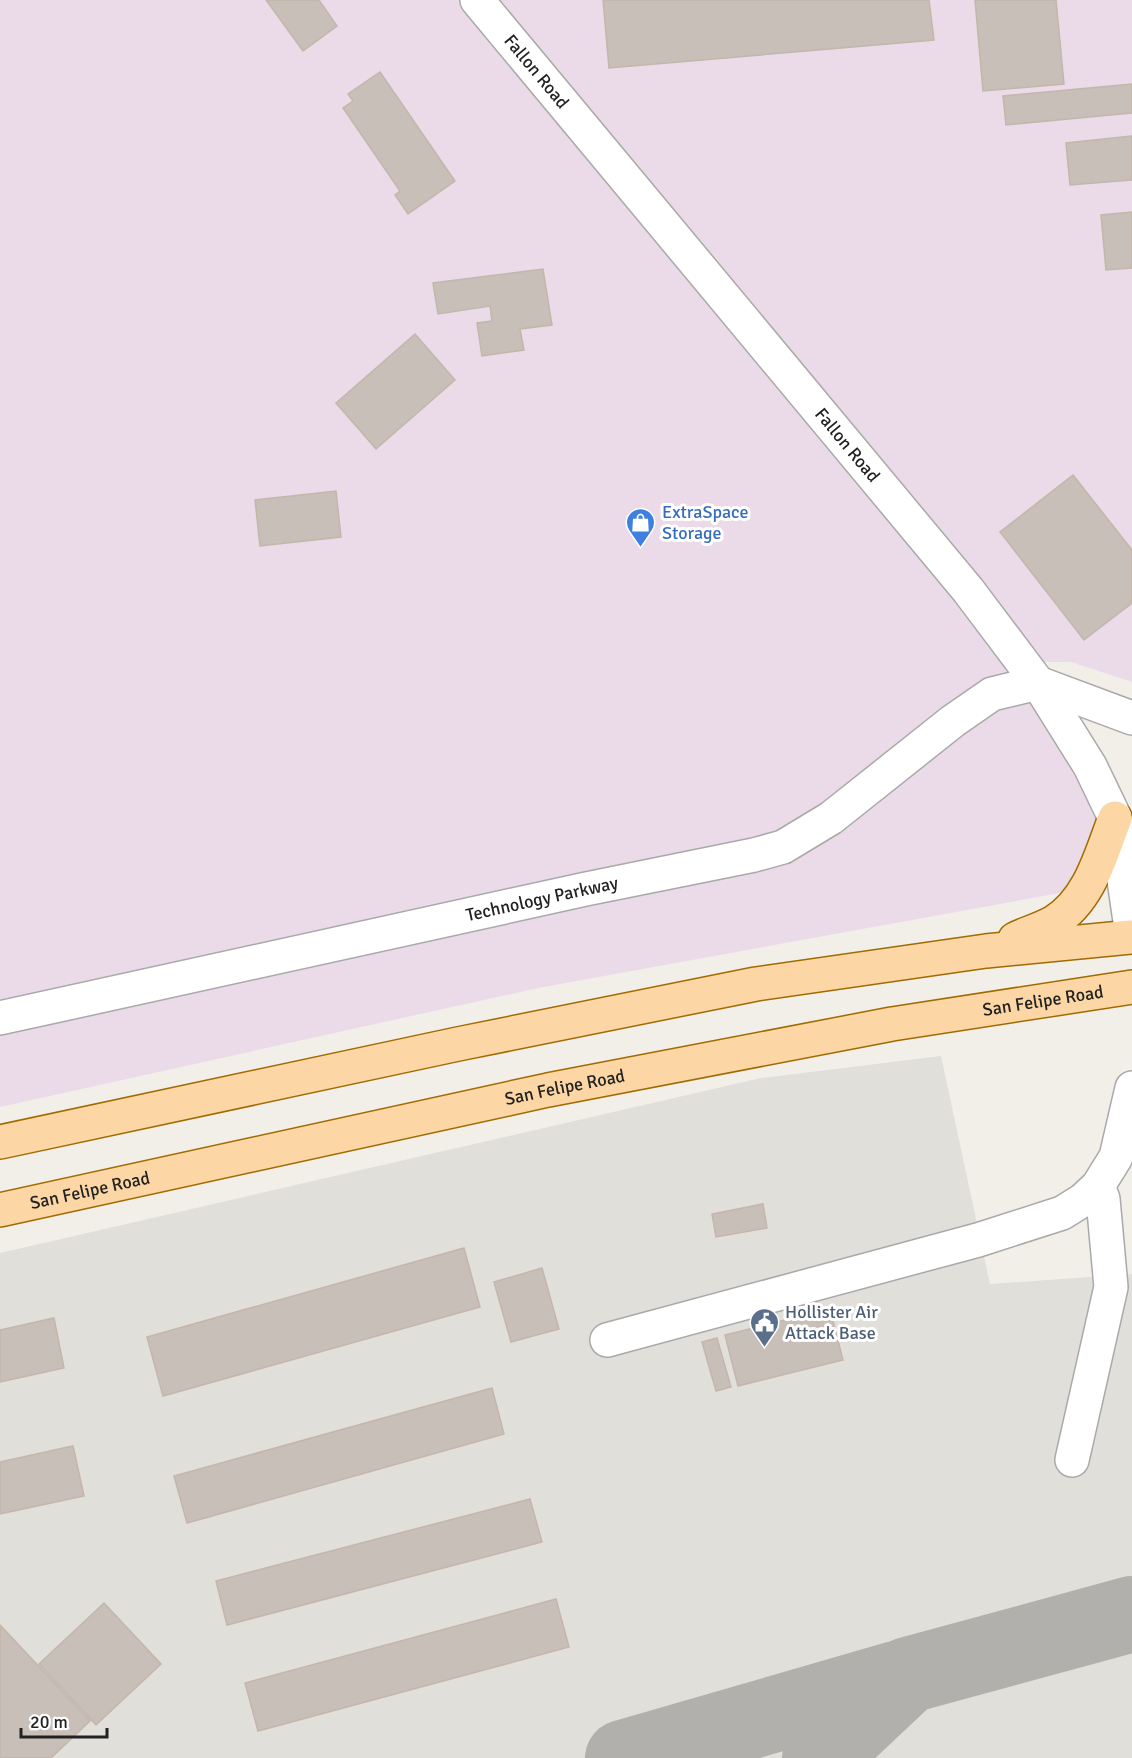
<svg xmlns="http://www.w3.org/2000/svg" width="1132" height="1758" viewBox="0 0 1132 1758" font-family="Signika,sans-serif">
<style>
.industrial{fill:#ebdbe8}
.airport{fill:#e1dfda}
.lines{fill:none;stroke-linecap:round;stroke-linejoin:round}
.taxiway{stroke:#b1b0ac;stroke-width:76}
.building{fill:#c7bfb8;stroke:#c4b6ab;stroke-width:1.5}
.minor-casing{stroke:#a9a9a9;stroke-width:36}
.major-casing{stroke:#a06b00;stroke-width:36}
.minor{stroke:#fff;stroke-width:33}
.major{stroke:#fcd6a4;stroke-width:33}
.labels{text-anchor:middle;stroke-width:6;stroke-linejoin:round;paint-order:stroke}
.street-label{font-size:18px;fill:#222;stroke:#fff}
.shop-label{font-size:18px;fill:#366cbe;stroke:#fff;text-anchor:start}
.service-label{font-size:18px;fill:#4e5e75;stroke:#fff;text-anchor:start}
</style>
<rect width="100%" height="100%" fill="#f2efe9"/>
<!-- industrial -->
<polygon class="industrial" points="0,0 1132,0 1132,682 1071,662 1023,662 1115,818 1088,888 538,988 0,1107"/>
<!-- airport -->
<polygon class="airport" points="941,1056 990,1284 1132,1274 1132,1758 0,1758 0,1253 761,1078"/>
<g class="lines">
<!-- taxiway -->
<g class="taxiway">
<polyline points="623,1758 896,1679"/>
<polyline points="820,1758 908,1675 1132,1614"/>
</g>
</g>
<!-- building -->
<g class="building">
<polygon points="266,0 319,0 337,26 303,51"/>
<polygon points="603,0 929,0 934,40 609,68"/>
<polygon points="975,0 1056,0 1064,84 983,91"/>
<polygon points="380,72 455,181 408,214 395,195 400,191 343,108 353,101 348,94"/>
<polygon points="1132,84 1132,113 1006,125 1003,96"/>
<polygon points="1132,136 1132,180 1070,185 1066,143"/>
<polygon points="1132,212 1132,268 1106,270 1101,215"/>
<polygon points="543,269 552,325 520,329 524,350 482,356 477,323 492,321 490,306 438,314 433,283"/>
<polygon points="415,334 455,380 376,449 336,403"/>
<polygon points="1073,475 1132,550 1132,603 1084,640 1000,532"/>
<polygon points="336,491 341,537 260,546 255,500"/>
<polygon points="763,1204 767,1228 716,1237 712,1214"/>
<polygon points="464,1248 480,1307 163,1396 147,1337"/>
<polygon points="542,1268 559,1329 511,1342 494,1282"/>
<polygon points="830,1309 843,1360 738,1386 725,1335"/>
<polygon points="54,1318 64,1368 0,1382 0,1330"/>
<polygon points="717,1338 731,1387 716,1391 702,1342"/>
<polygon points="492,1388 504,1434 187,1523 174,1476"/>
<polygon points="73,1446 84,1496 0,1514 0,1462"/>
<polygon points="530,1499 542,1542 227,1625 216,1581"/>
<polygon points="556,1599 569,1647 258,1731 245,1683"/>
<polygon points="104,1603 161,1664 96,1725 39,1664"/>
<polygon points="0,1625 90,1721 51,1758 0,1758"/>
</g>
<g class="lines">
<defs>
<g id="minor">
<path id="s1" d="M 477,0 L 968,590 L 1038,683 L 1090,766 L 1115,818 L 1132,935"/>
<polyline points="1038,683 1132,718"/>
<path id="s2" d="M 0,1018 L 586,889 L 754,855 L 783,847 L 831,818 L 953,721 L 992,694 L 1038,683"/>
<polyline points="607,1340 978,1240 1062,1213 1083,1200 1098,1186 1116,1157 1132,1088"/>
<polyline points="1072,1460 1111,1287 1103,1199 1098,1186"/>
</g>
<g id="major">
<path d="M 1015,939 C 1027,933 1042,929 1054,922 C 1090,900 1101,854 1115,818"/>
<polyline points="0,1142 458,1044 756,984 986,951 1132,937"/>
<path id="s3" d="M 0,1210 L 548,1090 L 892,1024 L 1132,987"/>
</g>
</defs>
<!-- minor casing -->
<use href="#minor" class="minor-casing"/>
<!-- major casing -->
<use href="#major" class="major-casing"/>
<!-- minor -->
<use href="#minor" class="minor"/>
<!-- major -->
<use href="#major" class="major"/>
</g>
<!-- icons -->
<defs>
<symbol id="shop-pin" viewBox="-11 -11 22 30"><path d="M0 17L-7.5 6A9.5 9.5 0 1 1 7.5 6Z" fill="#3f7fe0" stroke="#fff"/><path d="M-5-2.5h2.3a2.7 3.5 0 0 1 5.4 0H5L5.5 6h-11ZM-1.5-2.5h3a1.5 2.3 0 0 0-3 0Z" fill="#fff"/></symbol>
<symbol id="civic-pin" viewBox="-11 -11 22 30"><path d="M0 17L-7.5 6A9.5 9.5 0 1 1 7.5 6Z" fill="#5c6f8a" stroke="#fff"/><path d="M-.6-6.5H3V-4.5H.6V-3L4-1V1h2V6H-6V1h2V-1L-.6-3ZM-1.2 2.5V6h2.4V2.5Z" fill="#fff"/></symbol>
</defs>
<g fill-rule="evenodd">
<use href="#shop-pin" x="624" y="506" width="33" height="45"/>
<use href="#civic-pin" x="748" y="1306" width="33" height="45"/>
</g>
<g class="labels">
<!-- street labels -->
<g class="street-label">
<text dy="6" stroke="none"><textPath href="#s1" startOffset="93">Fallon Road</textPath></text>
<text dy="6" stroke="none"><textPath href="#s1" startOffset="579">Fallon Road</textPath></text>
<text dy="6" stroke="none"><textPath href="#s2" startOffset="555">Technology Parkway</textPath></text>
<text dy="6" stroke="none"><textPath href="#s3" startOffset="1064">San Felipe Road</textPath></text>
<text dy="6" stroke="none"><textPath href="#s3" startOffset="578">San Felipe Road</textPath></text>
<text dy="6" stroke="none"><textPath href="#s3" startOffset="92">San Felipe Road</textPath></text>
</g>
<!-- shop labels -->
<g class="shop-label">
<text x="662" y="518">ExtraSpace<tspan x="662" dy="21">Storage</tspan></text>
</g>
<!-- service labels -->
<g class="service-label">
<text x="785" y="1318">Hollister Air<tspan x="785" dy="21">Attack Base</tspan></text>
</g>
</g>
<!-- scale -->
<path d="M21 1728v9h86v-9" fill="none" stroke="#222222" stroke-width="3"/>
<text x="30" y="1728" font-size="18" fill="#222222" stroke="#ffffff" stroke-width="4.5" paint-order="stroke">20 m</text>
</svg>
